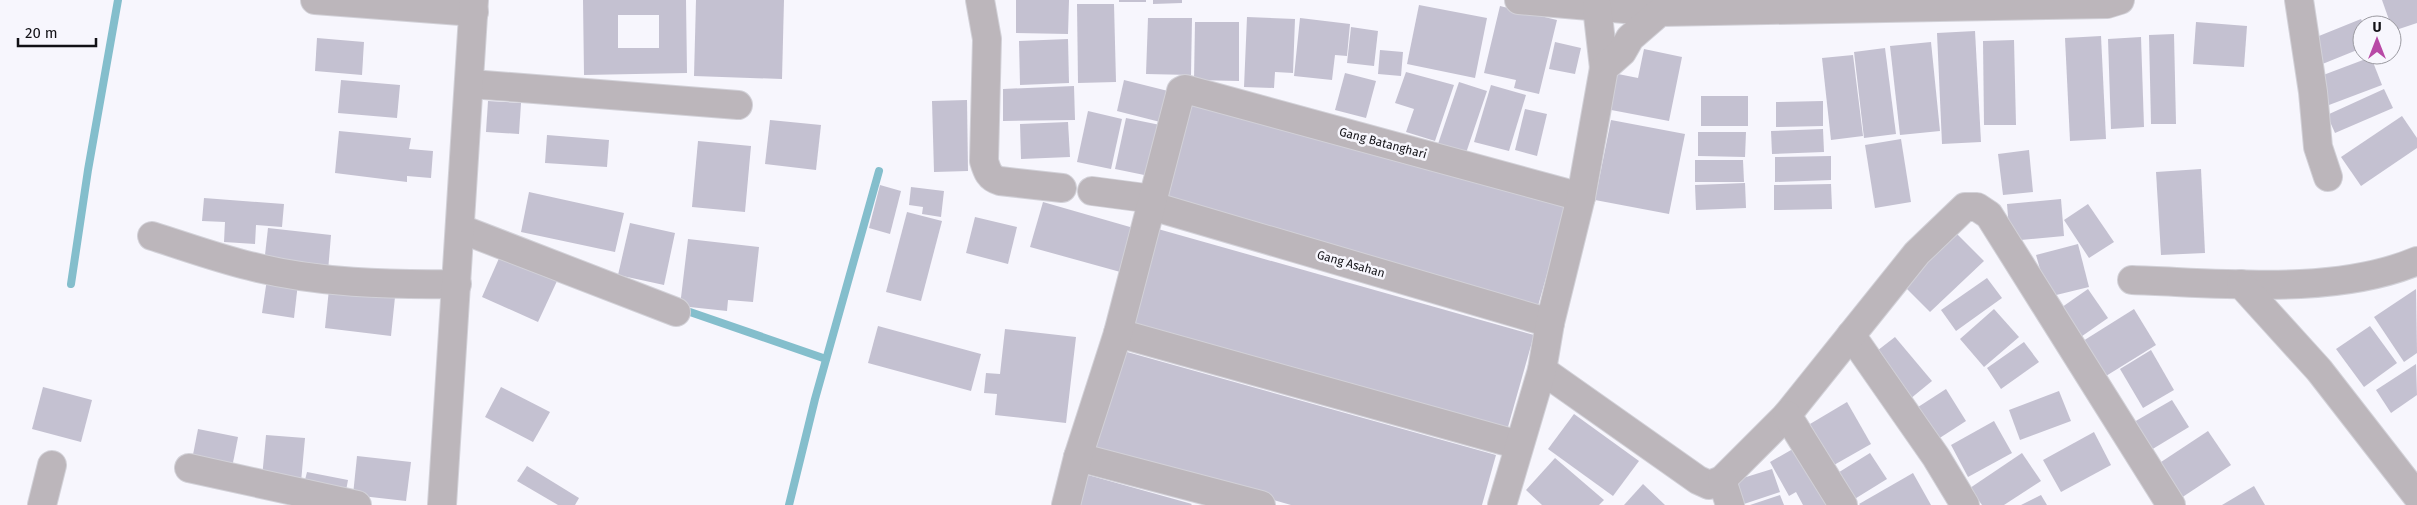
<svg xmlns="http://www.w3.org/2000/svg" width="2417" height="505" viewBox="0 0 2417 505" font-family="'Fira Sans',sans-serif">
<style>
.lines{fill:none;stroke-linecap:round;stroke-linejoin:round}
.stream{stroke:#84becc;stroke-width:8}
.building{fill:#c4c1d1;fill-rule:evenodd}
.minor-casing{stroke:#d2d1d8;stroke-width:30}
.minor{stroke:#bcb6bb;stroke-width:28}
.labels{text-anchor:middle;stroke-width:5;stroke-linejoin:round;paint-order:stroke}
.street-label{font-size:12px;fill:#121116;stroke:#f7f6fd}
</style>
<rect width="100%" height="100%" fill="#f7f6fd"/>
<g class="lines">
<!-- stream -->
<g class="stream">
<polyline points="71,284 88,170 118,0"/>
<polyline points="690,312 826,359"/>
<polyline points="789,505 815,399 879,171"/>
</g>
</g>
<!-- building -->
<g class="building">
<path d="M 583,0 L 686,0 L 687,73 L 584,75 ZM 618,15 L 659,15 L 659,48 L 618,48 Z"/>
<polygon points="696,0 784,0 782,79 694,76"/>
<polygon points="1016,0 1069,0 1068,34 1016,33"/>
<rect x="1119" y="0" width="27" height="2"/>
<polygon points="1153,0 1182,0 1182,3 1153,4"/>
<polygon points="2382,0 2417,0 2417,23 2393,31"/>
<polygon points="1077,4 1114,4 1116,82 1078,83"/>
<polygon points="1419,5 1487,18 1475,78 1407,64"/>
<polygon points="1500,6 1557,20 1539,94 1514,88 1516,80 1484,73"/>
<polygon points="1247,17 1295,19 1293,73 1275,72 1274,88 1244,87"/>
<polygon points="1148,18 1192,18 1191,75 1146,74"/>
<polygon points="1300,18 1350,24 1347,56 1335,55 1332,80 1294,76"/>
<polygon points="2361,19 2364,25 2362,25 2362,48 2320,65 2309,40"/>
<polygon points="1195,22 1239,22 1239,81 1194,80"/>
<polygon points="2196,22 2247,26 2244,67 2193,64"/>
<polygon points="1351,27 1378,31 1374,66 1347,63"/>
<polygon points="1975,31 1981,142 1942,144 1937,33"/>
<polygon points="2174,34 2176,124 2151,124 2149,35"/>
<polygon points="2101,36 2106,139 2070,141 2065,38"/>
<polygon points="2141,37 2144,127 2111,129 2108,39"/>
<polygon points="317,38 364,42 362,75 315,71"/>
<polygon points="1068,39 1069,83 1020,85 1019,41"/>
<polygon points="2014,40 2016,125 1984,125 1983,41"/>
<polygon points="1555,42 1581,48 1575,74 1549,69"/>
<polygon points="1931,42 1940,131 1900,135 1890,46"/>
<polygon points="1885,48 1896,134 1864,138 1854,52"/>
<polygon points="1644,49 1682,57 1669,121 1606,109 1613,73 1638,78"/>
<polygon points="1380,50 1403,52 1401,76 1378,74"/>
<polygon points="1853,55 1863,136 1831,140 1822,58"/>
<polygon points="2371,57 2382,85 2329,105 2318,77"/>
<polygon points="1406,72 1454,85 1435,141 1406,132 1414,109 1395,103"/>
<polygon points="1345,73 1376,81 1366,118 1335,110"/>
<polygon points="341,80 400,85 397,118 338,113"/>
<polygon points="1124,80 1176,93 1168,124 1117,111"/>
<polygon points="1459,82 1487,91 1466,153 1438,144"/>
<polygon points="1491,85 1526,95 1509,151 1474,142"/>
<polygon points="1074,86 1075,120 1003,121 1003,89"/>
<polygon points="2384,89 2393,108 2335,133 2327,115"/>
<rect x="1701" y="96" width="47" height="30"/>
<polygon points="967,100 968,171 934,172 932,101"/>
<polygon points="488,101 521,103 519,134 486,132"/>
<polygon points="1190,101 1566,207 1538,306 1162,201"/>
<polygon points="1823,101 1823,126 1776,127 1776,102"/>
<polygon points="1525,109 1547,114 1537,156 1515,150"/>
<polygon points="1088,111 1122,119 1111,169 1077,162"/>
<polygon points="2402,116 2417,138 2417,148 2361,186 2341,157"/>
<polygon points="1126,118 1165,126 1154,177 1115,169"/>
<polygon points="770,120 821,125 816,170 765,164"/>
<polygon points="1611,120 1685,134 1669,214 1595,200"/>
<polygon points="1068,122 1070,157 1021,159 1020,124"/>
<polygon points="1823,129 1824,152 1772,154 1771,131"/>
<polygon points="339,131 411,138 409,149 433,151 431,178 407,176 407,182 335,173"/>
<polygon points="1698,132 1746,132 1745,157 1698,156"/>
<polygon points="547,135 609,140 607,167 545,163"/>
<polygon points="1901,139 1911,202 1875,208 1865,145"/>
<polygon points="698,141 751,146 745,212 692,207"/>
<polygon points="2029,150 2033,192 2003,195 1998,154"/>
<polygon points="1831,156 1831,180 1775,182 1775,157"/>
<polygon points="1695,160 1743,160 1744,182 1695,182"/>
<polygon points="2201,169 2205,253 2161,255 2156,172"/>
<polygon points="1745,183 1746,208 1696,210 1695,185"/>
<polygon points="1831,184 1832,209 1774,210 1774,185"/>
<polygon points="880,185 901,191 890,234 869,228"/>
<polygon points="911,187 944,191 941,217 922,214 923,207 909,205"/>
<polygon points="529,192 624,213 615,252 521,232"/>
<polygon points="204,198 284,204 282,227 256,225 255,244 224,242 225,222 202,221"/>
<polygon points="2061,199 2064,236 2010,241 2007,204"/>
<polygon points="1043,202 1137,229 1124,273 1030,247"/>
<polygon points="2088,204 2114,242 2089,258 2064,220"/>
<polygon points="907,212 942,221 921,301 886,292"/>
<polygon points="975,217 1017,227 1008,264 966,253"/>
<polygon points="630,223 675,233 664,285 618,275"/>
<polygon points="268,228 331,235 328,271 264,264"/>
<polygon points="1158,229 1534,335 1506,434 1130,329"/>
<polygon points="1955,232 1984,261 1930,312 1901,283"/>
<polygon points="688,239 759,247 753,302 728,300 727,311 680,306"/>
<polygon points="2078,244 2089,287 2048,297 2036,255"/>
<polygon points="500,256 557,281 538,322 482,297"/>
<polygon points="1987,278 2002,298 1956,331 1941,310"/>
<polygon points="267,279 298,283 294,318 262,313"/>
<polygon points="329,289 395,297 391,336 325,328"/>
<polygon points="2088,289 2108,318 2075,341 2055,312"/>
<polygon points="2416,289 2417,353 2404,362 2374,317"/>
<polygon points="1994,309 2019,337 1984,367 1960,339"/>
<polygon points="2134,309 2156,345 2106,376 2083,341"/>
<polygon points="878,326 981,354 971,391 868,363"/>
<polygon points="2370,326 2397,363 2364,387 2336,349"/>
<polygon points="1005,329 1076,337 1066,423 995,415 997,394 984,393 986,373 1000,374"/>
<polygon points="1895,337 1932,381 1910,399 1873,354"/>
<polygon points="2024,342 2039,362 2001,389 1987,368"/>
<polygon points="1120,350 1496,455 1482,505 1291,505 1092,449"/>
<polygon points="2151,350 2174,390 2143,408 2120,369"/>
<polygon points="2416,364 2417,395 2391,413 2376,390"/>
<polygon points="43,387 92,400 81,442 32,429"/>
<polygon points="501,387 550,412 533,442 485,417"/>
<polygon points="1946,389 1966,421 1935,441 1915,409"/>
<polygon points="2059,391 2071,421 2020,440 2009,410"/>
<polygon points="2172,400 2189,427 2151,450 2134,422"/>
<polygon points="1847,402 1871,444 1834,465 1810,424"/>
<polygon points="1574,414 1639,461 1613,496 1548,449"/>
<polygon points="1994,421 2012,453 1968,477 1951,445"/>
<polygon points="198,429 238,437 231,473 191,465"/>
<polygon points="2208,431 2231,465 2178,500 2155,466"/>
<polygon points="2094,432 2111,465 2061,492 2043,460"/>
<polygon points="266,435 305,438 301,482 262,478"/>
<polygon points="1798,446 1831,505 1803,505 1796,492 1789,496 1770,462"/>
<polygon points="1870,453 1887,479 1853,500 1836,474"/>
<polygon points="2022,453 2041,481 2004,505 1982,505 1970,488"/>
<polygon points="357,456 411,462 406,501 353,495"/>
<polygon points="1555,458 1604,500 1599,505 1542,505 1526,490"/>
<polygon points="527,466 579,498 575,505 558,505 517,481"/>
<polygon points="1772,469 1780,492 1741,505 1730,482"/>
<polygon points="307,472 348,480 345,496 303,488"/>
<polygon points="1913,473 1931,505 1860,505 1859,504"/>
<polygon points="1088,475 1192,504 1191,505 1079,505"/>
<polygon points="1643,484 1665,505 1624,505"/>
<polygon points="2254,486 2265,505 2222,505"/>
<polygon points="1780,495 1784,505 1750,505"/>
<polygon points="2041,495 2047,505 2021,505"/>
</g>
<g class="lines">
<defs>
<g id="minor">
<polyline points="315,0 474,12"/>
<path d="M 980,0 L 987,39 L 984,161 C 987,171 989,178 1000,181 L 1062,188"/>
<polyline points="1519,0 1660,12 1660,3"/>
<polyline points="2299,0 2313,92 2318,147 2328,177"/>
<polyline points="1597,7 1604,68"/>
<polyline points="471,84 738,105"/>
<polyline points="1092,191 1153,199"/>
<polyline points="1152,206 1550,323"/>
<polyline points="461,229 676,312"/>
<path d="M 152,236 C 184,246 217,258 250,266 C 317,283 388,285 457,284"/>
<path d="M 2132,280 C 2221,283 2334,296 2417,261"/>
<polyline points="2241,284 2319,370 2417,496"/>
<polyline points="1118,333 1519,445"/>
<polyline points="1851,335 1936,457 1965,505"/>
<polyline points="1542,370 1698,480 1709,485 1722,480 1787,415 1917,253 1965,207 1977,207 1989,215 2171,505"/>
<polyline points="1787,415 1843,505"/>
<polyline points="1078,457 1261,505"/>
<polyline points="189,468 357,505"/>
<polyline points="1722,480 1730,505"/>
<polyline points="42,505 52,465"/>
<polyline points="442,505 474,0"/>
<polyline points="1066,505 1078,457 1118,333 1181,91 1185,89 1581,197"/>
<polyline points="1502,505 1542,370 1550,323 1581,197 1604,68 1622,52 1630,38 1660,12 2107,4 2120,0"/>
</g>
</defs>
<!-- minor casing -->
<use href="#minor" class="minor-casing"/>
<!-- minor -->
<use href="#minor" class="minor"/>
</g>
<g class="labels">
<!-- street labels -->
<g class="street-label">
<text transform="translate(1383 143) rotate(15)" y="4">Gang Batanghari</text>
<text transform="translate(1351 264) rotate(16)" y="4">Gang Asahan</text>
</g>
</g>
<!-- north arrow -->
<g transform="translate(2377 40)"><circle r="24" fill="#f7f6fd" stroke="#9b9aa1"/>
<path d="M0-4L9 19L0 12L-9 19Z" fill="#b849a6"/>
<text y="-8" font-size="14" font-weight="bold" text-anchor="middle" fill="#121116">U</text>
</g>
<!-- scale -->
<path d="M18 38v8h78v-8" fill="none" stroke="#121116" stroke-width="2.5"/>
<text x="25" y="38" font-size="15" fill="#121116" stroke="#f7f6fd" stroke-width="4" paint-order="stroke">20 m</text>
</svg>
